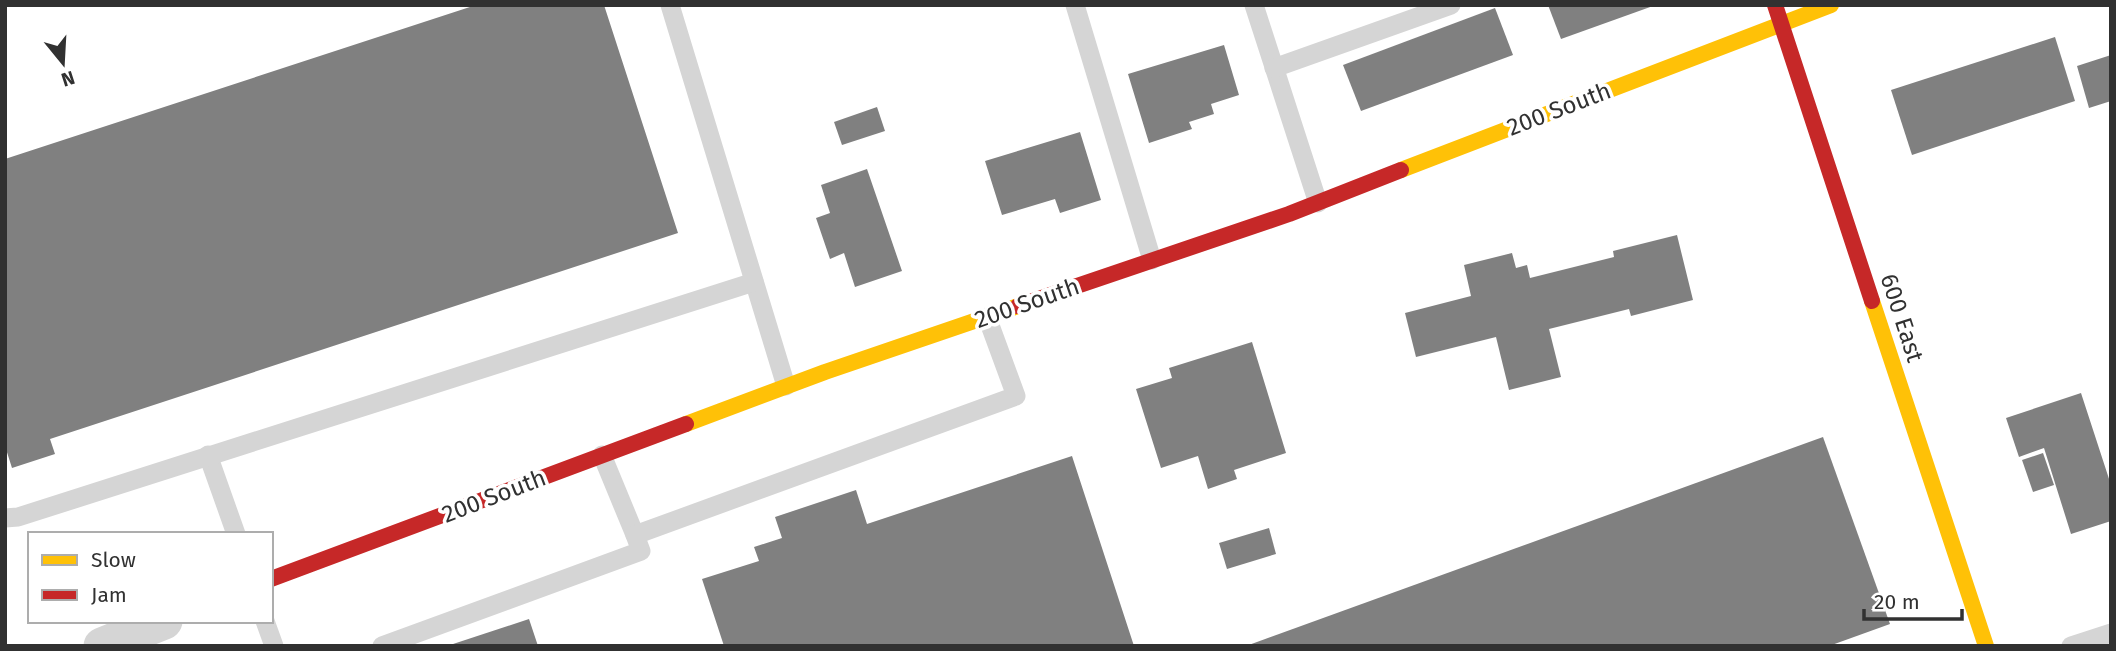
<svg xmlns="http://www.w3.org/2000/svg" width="2116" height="651" viewBox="0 0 2116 651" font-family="'Fira Sans',sans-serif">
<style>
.building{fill:#808080}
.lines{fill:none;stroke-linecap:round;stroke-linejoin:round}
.lane{stroke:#d5d5d5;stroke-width:19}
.street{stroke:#d5d5d5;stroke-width:37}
.slow{stroke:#ffc107;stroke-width:16}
.jam{stroke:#c62828;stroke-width:16}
.labels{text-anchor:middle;stroke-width:7;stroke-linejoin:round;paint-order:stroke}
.street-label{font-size:24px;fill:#313131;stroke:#fff}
</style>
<rect width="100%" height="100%" fill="#fff"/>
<!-- building -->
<g class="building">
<polygon points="476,5 604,5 678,233 50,439 55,454 12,468 5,446 5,159"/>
<polygon points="1548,5 1653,5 1653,6 1561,39"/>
<polygon points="1495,8 1513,55 1361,111 1343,65"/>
<polygon points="2055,37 2075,101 1912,155 1891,90"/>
<polygon points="1224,45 1239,95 1211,104 1214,114 1189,122 1192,129 1149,143 1128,74"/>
<polygon points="2111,55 2111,101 2089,108 2077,66"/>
<polygon points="877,107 885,131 842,145 834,122"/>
<polygon points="1080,132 1101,200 1060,213 1055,199 1002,215 985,161"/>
<polygon points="867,169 902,271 855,287 844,253 830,259 816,218 830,213 821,185"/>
<polygon points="1677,235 1693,300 1631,316 1629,309 1549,329 1561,377 1509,390 1496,337 1416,357 1405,313 1471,296 1464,265 1512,253 1516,268 1527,265 1530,278 1614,257 1613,251"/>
<polygon points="1252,342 1286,453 1234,470 1237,479 1208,489 1198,456 1161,468 1136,389 1172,378 1169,368"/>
<polygon points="2081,393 2111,485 2111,521 2071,534 2044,448 2019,457 2006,418"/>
<polygon points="1823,437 1890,624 1829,646 1246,646"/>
<polygon points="2043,453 2054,485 2033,492 2022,460"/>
<polygon points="1072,456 1134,646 724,646 702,579 759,561 754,547 782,538 775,517 856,490 867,524"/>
<polygon points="1269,528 1276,554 1227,569 1219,543"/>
<polygon points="529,619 538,646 450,646 450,645"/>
</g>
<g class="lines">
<!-- lane -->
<g class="lane">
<polyline points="670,5 786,386"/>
<polyline points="1075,5 1152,260"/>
<polyline points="1254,5 1318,203"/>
<polyline points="1274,68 1451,5"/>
<polyline points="208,455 236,534"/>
<polyline points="602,455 635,535"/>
<polyline points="5,518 18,517 754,282"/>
<polyline points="265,621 274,646"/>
<polyline points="382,646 641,551 635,535 1016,396 987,317"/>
<polyline points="2071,646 2111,633"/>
</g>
<!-- street -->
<polyline class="street" points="102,646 164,621"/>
<!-- slow -->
<g class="slow">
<polyline points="1401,170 1831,5"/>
<polyline points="1872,301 1986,646"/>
<polyline points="686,424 825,372 1018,306"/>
</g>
<!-- jam -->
<g class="jam">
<polyline points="1775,5 1872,301"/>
<polyline points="1018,306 1289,214 1401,170"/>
<polyline points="271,579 686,424"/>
</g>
</g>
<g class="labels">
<!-- street labels -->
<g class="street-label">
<text transform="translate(1559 109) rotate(-21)" y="8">200 South</text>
<text transform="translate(1027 303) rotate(-19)" y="8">200 South</text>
<text transform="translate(1902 318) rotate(72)" y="8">600 East</text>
<text transform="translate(494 496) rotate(-21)" y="8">200 South</text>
</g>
</g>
<!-- border -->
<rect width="2116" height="651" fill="none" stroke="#313131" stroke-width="14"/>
<!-- legend -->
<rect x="28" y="532" width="245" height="91" fill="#ffffff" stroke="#adadad" stroke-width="2"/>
<rect x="42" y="555" width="35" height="10" fill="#ffc107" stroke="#adadad" stroke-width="2"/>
<text x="91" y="567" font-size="21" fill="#313131">Slow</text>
<rect x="42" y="590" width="35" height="10" fill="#c62828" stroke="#adadad" stroke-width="2"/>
<text x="91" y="602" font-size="21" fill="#313131">Jam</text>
<!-- north arrow -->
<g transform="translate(63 63) rotate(162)" stroke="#ffffff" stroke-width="5" paint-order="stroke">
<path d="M0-5L12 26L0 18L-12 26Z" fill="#313131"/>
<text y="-10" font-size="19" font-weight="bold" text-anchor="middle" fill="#313131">N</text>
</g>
<!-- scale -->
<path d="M1864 609v10h98v-10" fill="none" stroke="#313131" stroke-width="3.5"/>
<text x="1874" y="609" font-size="21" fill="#313131" stroke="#ffffff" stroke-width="5" paint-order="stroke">20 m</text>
</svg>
